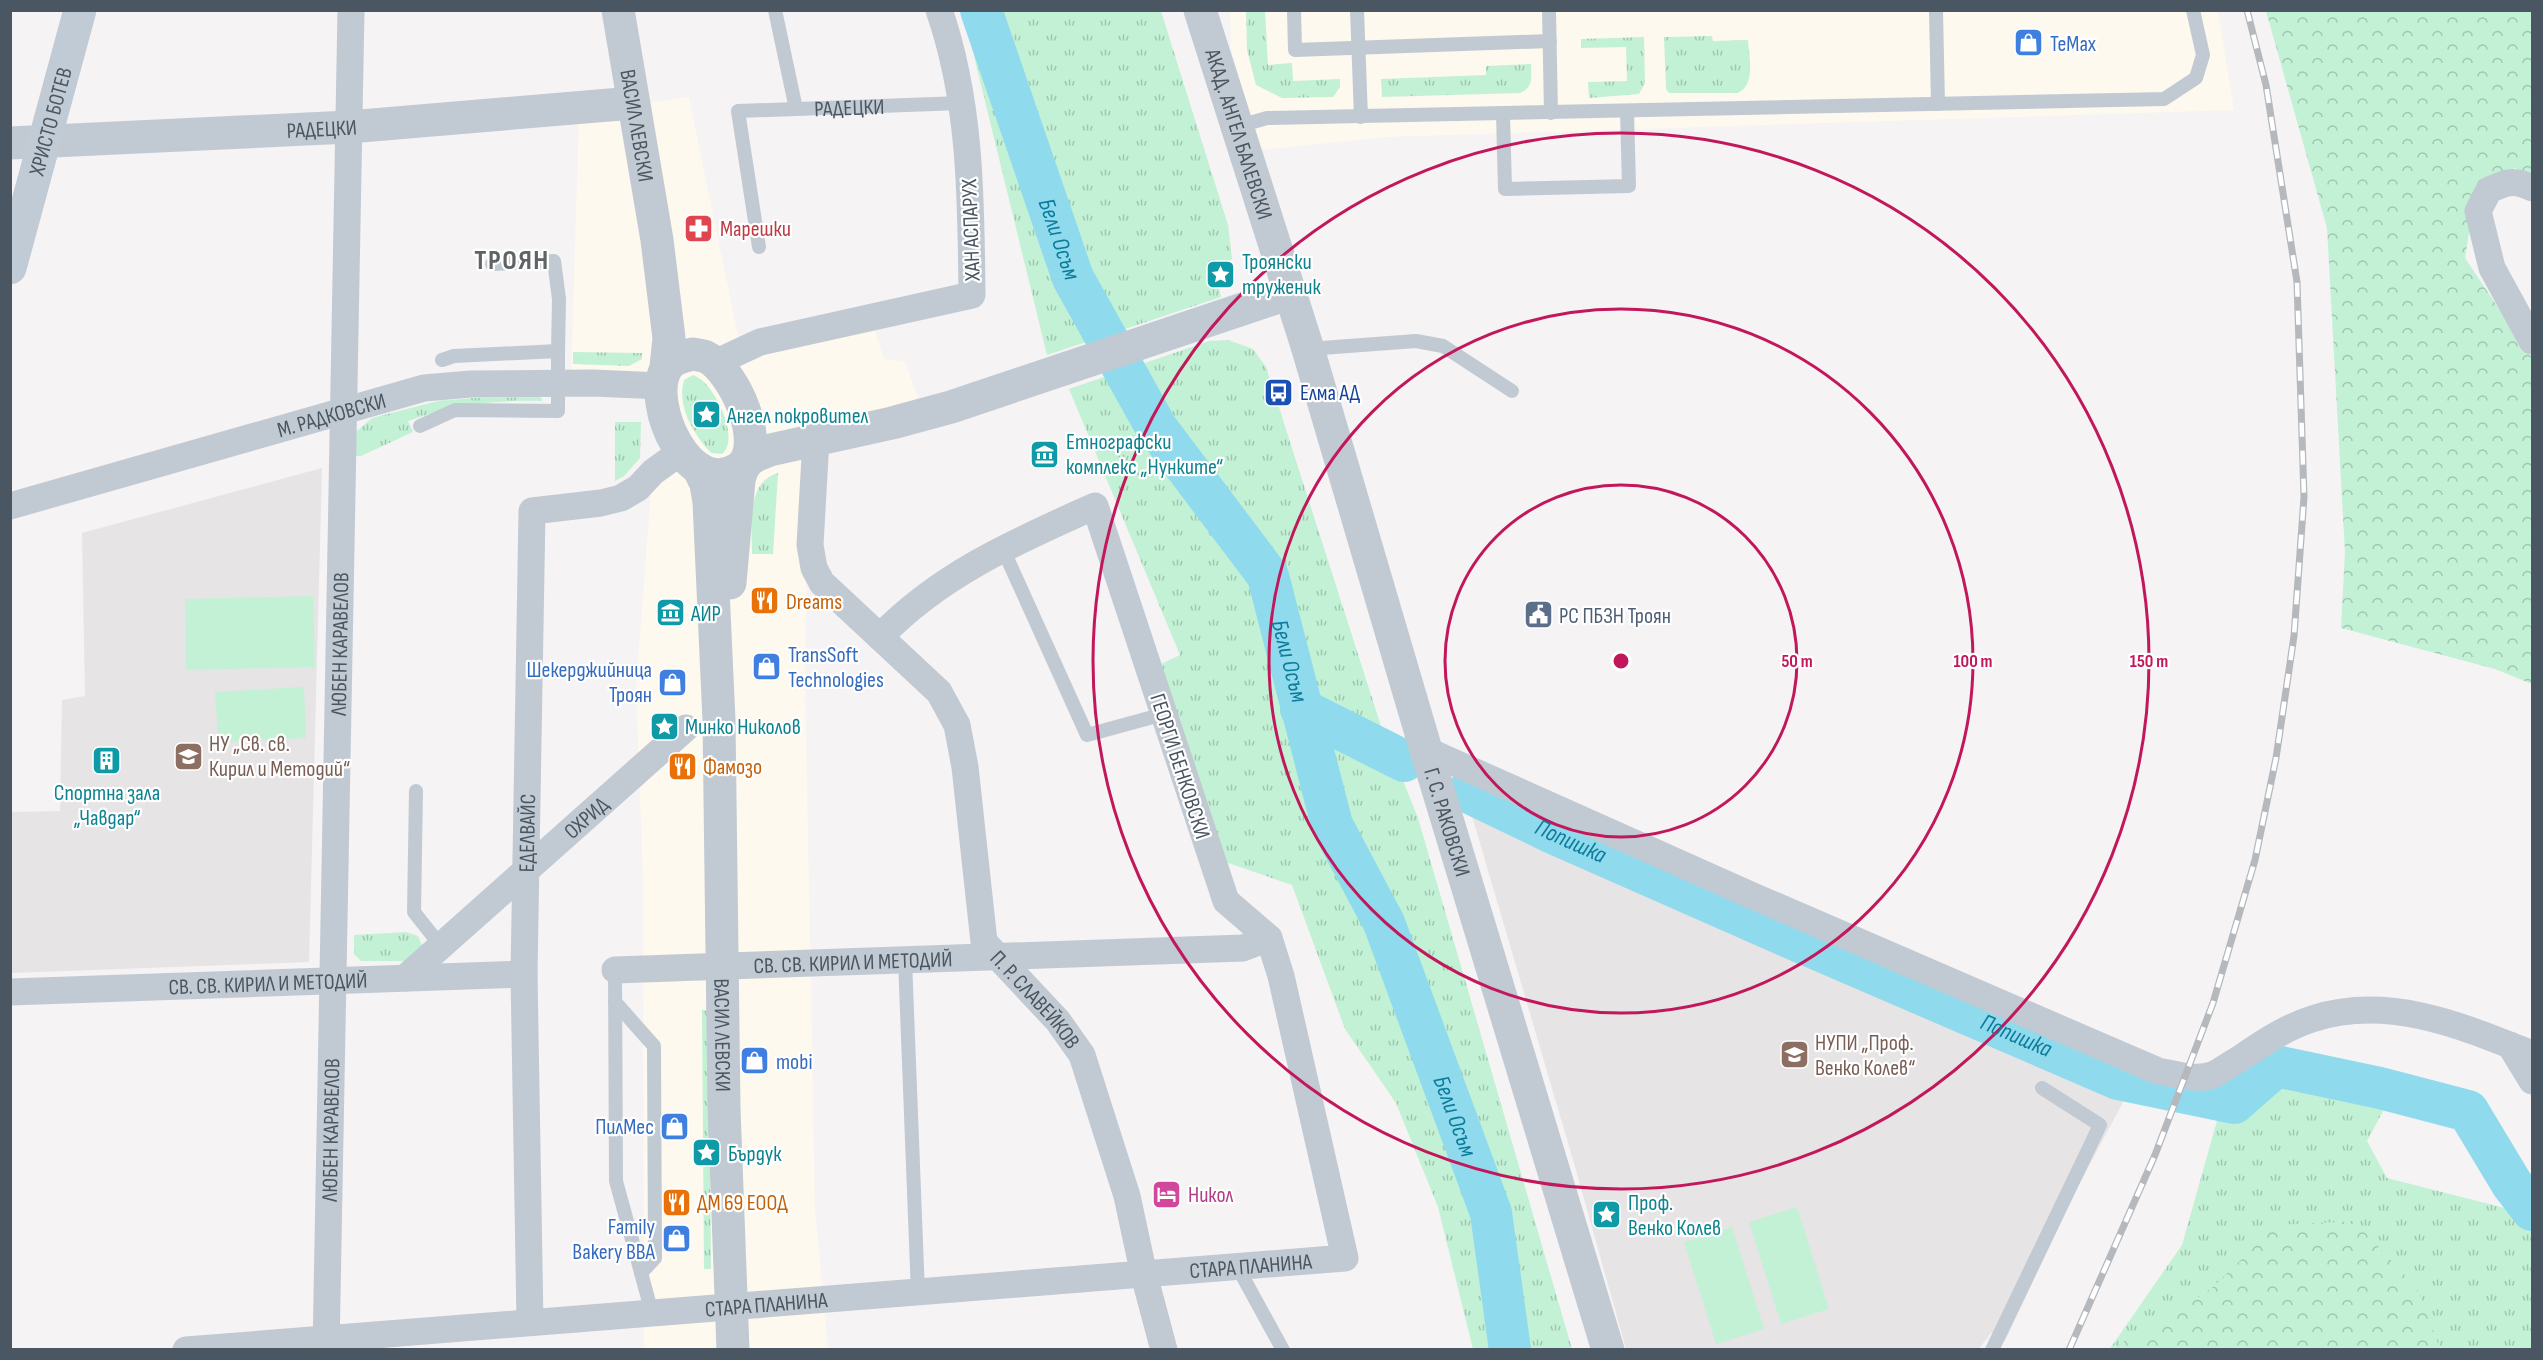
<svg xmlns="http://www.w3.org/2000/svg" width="2543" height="1360" viewBox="0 0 2543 1360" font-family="'Sofia Sans Condensed',sans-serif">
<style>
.commercial{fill:#fdf9ef}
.education{fill:#e6e4e5}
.grass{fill:url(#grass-tufts)}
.forest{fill:url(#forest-crowns)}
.park{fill:#c3f1d5}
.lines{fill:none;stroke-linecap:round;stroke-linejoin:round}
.river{stroke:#90daee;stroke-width:42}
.service{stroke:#c1cad2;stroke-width:14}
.minor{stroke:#c1cad2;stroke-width:27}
.tertiary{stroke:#c1cad2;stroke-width:33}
.secondary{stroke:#c1cbd6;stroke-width:33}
.rail-casing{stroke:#b5b8bd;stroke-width:7}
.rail{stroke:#fff;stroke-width:4.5;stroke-dasharray:14;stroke-linecap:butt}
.ring{fill:none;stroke:#c2185b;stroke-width:3}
.labels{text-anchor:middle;stroke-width:4.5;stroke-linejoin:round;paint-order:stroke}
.shop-label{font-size:22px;fill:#366cbe;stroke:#fff;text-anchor:start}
.street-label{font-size:22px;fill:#4a5661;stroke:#fff}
.health-label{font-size:22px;fill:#be3a42;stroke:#fff;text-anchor:start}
.culture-label{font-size:22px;fill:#0d838f;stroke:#fff;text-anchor:start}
.transit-label{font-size:22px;fill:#164399;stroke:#fff;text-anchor:start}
.food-label{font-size:22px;fill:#c56008;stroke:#fff;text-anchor:start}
.service-label{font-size:22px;fill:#4e5e75;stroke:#fff;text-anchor:start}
.education-label{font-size:22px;fill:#785e54;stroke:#fff;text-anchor:start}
.hotel-label{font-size:22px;fill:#b23c85;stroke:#fff;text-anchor:start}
.water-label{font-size:24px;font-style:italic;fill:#0c7c9b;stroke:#fff}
.district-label{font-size:28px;font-weight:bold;letter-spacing:1.5px;fill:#5f6368;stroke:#fff}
.centre{fill:#c2185b;stroke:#fff;stroke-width:3}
.ring-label{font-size:18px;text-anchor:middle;font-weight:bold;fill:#c2185b;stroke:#fff;stroke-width:4.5;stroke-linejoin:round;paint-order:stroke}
</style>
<defs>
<pattern id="grass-tufts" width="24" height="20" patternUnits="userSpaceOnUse" patternTransform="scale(1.5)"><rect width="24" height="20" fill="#c3f1d5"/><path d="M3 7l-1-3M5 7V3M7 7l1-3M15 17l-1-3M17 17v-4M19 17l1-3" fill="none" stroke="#a0c6b0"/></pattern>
<pattern id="forest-crowns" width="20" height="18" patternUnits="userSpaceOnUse" patternTransform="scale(1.5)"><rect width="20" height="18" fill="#c3f1d5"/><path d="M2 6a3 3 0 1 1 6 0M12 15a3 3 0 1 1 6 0" fill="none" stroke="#a0c6b0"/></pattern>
</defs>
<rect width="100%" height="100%" fill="#f5f3f3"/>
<!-- commercial -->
<g class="commercial">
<polygon points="1230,11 2218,11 2234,110 1388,137 1260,150 1231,49"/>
<polygon points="689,97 740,346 870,316 884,359 905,362 920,404 812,445 807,546 805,676 815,1208 828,1349 644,1349 643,882 636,686 652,477 673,450 655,379 571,379 579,113"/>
</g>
<!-- education -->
<g class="education">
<polygon points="322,468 309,962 11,973 10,812 60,811 62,700 85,696 82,533"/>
<polygon points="1467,799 1546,844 2129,1091 2073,1196 2005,1341 1991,1333 1978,1350 1626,1349 1576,1170"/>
</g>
<!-- grass -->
<g class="grass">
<polygon points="963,11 1161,11 1228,225 1232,259 1225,265 1214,268 1221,297 1047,355"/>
<polygon points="1246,11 1265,11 1268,65 1292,63 1293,81 1340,79 1340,87 1333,97 1282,98 1256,85 1247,50"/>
<path d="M 1712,36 L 1713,41 L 1748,40 C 1749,58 1756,84 1738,93 L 1669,93 L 1666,89 L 1664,37 Z"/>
<polygon points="1644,37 1645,83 1639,94 1589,98 1588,82 1627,81 1626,47 1581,48 1581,39"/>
<path d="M 1531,64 C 1531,78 1534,87 1520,93 L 1382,97 L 1381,79 L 1486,75 L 1486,66 Z"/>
<polygon points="1228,340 1253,349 1266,367 1381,726 1418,818 1572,1349 1473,1349 1438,1207 1396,1103 1345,1029 1292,885 1211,857 1151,669 1180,655 1069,389 1209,341"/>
<polygon points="573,352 642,353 642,359 629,366 573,364"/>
<path d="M 693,375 C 714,381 741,439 722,454 L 711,453 C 694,435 676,406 684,380 Z"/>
<path d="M 541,397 L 542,401 C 491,400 456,404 408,421 L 413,432 L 361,456 L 355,456 L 354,443 L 357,431 L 372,418 L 438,401 L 473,398 Z"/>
<polygon points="615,422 641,422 640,458 624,476 615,481"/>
<path d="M 778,473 L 773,554 L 752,554 C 752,529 745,482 778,473 Z"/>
<polygon points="406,932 418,936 423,948 407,961 361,961 354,954 354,935"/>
<polygon points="702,1010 709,1010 711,1269 704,1269"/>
<polygon points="2296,1075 2389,1100 2367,1141 2387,1178 2532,1215 2532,1349 2440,1349 2437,1342 2214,1286 2180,1311 2109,1350 2182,1245 2227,1085 2254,1084"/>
</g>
<!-- forest -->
<g class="forest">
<polygon points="2266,11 2532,11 2532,179 2515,168 2476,188 2465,258 2532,358 2532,684 2495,669 2341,628 2345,552 2327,228"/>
<polygon points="1468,782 2143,1065 2129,1091 1546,844 1467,799 1463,790"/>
<polygon points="2354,1221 2417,1288 2440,1349 2110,1349 2180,1311 2214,1286 2277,1225"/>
</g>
<!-- park -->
<g class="park">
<polygon points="313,596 315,667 186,670 185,599"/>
<polygon points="304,687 306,738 218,742 215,692"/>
<polygon points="1797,1207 1829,1309 1781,1324 1749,1222"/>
<polygon points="1732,1227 1764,1329 1716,1344 1684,1242"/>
</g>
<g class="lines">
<!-- river -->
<g class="river">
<path id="s1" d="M 981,10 L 1073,278 L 1156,427 L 1268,576 L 1332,825 L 1384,923 L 1491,1213 L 1510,1350"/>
<polyline points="1301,709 1404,761"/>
<path id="s2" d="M 1468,792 L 1553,833 L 1789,937 L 2118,1079 L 2234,1103 L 2276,1066 L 2380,1088 L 2468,1111 L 2512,1184 L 2532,1210"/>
</g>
<!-- service -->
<g class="service">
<polyline points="775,10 796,109"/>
<polyline points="1294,10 1295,50 1550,41"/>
<polyline points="1357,10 1361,117"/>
<polyline points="1549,10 1551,113"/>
<polyline points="1936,10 1938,104"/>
<polyline points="1503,114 1505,189 1629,186 1627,111"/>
<polyline points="1236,127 1267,118 2164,99 2196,78 2203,55 2193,10"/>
<path id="s3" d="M 759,247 L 738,111 L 962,103"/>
<polyline points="492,264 554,261 559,299 558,351"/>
<polyline points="1308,349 1416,341 1443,346 1512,391"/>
<polyline points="420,426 455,410 558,411 558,351 454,356 442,360"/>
<polyline points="1003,549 1087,735 1164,714"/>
<polyline points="416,791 414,912 440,945"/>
<polyline points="905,960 918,1294"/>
<polyline points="615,970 616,1181 652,1313"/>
<polyline points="615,1002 654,1046 655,1258 641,1273"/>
<polyline points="1238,1268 1283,1350"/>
<polyline points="1992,1350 2100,1125 2042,1088"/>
</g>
<!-- minor -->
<g class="minor">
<path d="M 2532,188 C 2514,179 2507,182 2489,190 L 2478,211 L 2492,268 L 2532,341"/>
<path d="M 715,363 L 760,342 L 972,295 C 971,199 971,102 939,10"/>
<path id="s4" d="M 816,439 L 810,545 L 814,568 L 822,583 L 939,692 L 957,725 L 965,767 L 984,942 L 1058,1021 L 1082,1055 L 1127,1196 L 1144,1275 L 1164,1350"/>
<path id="s5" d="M 10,506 L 424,388 L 471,384 L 593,383 L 661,386"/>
<path d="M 1426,750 L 1753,896 L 2158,1071 C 2175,1074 2196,1081 2212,1075 C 2220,1072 2228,1065 2236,1061 C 2260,1045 2284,1028 2312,1019 C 2388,994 2462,1026 2532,1054"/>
<path id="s6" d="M 615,970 L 1243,948 L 1269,938"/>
<path id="s7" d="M 405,978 L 686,728"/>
<path id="s8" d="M 10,992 L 524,974"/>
<polyline points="2510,1045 2532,1081"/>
<path id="s9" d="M 530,1322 L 524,974 L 532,511 L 601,503 L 621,498 L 638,488 L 653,472 L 682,451"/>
<path id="s10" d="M 186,1350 L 1345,1258 L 1281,976 L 1269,938 L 1226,901 L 1095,506 C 1017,541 940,574 880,637"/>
<path id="s11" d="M 326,1350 L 351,10"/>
</g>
<!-- tertiary -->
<g class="tertiary">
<path id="s12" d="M 618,10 L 657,240 L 669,338 L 666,367"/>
<path id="s13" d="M 1200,10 L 1308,349 L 1426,750 L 1608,1350"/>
<path id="s14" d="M 10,143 L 349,127 L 633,103"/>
<path d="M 693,354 C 697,355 702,355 706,357 C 733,369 769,447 739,468 C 690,501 646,404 666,369 C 671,359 683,356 693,354 Z"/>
<path id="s15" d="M 700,471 L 706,484 L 709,502 L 719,720 L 724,1108 L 733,1350"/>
<path d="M 730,583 L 739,480 C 744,460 751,457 770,450 L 892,423 L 951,407 L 1290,293"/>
</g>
<!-- secondary -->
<path class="secondary" id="s16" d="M 10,268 L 80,10"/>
<defs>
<polyline id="rail" points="2069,1350 2155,1155 2213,1003 2255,860 2276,758 2294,636 2304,497 2297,282 2266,85 2247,10"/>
</defs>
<!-- rail casing -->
<use href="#rail" class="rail-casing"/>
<!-- rail -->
<use href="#rail" class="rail"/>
</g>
<!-- distance rings -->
<g class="ring">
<circle cx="1621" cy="661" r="176"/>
<circle cx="1621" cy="661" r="352"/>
<circle cx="1621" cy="661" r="528"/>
</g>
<!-- icons -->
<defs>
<symbol id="shop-square" viewBox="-11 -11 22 22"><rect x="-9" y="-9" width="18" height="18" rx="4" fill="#3f7fe0" stroke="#fff"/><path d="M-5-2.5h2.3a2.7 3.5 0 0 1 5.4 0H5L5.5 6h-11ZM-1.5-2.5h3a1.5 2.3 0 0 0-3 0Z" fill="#fff"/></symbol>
<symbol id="pharmacy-square" viewBox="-11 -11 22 22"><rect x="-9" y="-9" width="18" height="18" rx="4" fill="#e0444e" stroke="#fff"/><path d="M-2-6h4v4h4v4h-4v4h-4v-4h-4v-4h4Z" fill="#fff"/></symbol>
<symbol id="sight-square" viewBox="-11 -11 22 22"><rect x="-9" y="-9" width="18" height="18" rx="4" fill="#0f9aa8" stroke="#fff"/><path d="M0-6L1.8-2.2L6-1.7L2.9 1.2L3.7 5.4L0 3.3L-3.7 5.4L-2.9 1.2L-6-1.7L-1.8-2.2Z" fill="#fff"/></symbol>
<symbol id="bus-square" viewBox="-11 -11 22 22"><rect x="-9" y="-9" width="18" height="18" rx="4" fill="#1a4fb4" stroke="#fff"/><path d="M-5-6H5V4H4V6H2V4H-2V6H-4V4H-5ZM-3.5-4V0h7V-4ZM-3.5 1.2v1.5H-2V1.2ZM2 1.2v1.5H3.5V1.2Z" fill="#fff"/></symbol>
<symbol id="museum-square" viewBox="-11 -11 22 22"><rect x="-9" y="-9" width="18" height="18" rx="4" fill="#0f9aa8" stroke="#fff"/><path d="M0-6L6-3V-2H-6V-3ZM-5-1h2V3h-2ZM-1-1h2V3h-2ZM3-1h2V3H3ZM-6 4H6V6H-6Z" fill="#fff"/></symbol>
<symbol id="restaurant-square" viewBox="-11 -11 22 22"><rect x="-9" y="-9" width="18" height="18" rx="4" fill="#e8710a" stroke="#fff"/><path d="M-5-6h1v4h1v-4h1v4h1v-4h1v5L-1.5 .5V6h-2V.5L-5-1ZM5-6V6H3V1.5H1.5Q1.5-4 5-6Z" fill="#fff"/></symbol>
<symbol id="civic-square" viewBox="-11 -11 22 22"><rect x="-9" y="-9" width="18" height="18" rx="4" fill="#5c6f8a" stroke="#fff"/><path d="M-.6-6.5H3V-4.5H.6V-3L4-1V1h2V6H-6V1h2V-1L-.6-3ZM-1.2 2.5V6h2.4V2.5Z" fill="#fff"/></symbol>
<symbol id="school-square" viewBox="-11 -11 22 22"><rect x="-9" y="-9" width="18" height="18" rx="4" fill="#8d6e63" stroke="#fff"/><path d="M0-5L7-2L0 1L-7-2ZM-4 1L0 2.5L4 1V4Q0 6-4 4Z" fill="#fff"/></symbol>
<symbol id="building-square" viewBox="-11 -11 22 22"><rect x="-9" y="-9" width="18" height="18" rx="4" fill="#0f9aa8" stroke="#fff"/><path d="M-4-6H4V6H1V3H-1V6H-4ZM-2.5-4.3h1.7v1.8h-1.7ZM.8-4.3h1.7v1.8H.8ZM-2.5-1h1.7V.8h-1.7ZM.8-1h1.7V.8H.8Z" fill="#fff"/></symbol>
<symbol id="hotel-square" viewBox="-11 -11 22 22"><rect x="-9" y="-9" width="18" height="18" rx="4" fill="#d1479c" stroke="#fff"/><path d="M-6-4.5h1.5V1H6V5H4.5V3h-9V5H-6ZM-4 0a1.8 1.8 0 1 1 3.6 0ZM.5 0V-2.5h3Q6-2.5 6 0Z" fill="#fff"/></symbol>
</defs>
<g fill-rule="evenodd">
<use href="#shop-square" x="2012" y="26" width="33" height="33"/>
<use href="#pharmacy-square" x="682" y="212" width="33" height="33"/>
<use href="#sight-square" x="1204" y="258" width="33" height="33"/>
<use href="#bus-square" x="1262" y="376" width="33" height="33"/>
<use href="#sight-square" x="690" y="398" width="33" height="33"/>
<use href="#museum-square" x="1028" y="438" width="33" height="33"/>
<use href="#restaurant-square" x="748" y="584" width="33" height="33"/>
<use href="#museum-square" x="654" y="596" width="33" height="33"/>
<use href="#civic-square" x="1522" y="598" width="33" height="33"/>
<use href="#shop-square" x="750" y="650" width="33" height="33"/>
<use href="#shop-square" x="656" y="666" width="33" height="33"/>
<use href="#sight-square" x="648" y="710" width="33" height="33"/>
<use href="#school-square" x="172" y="740" width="33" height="33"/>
<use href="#building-square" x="90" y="744" width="33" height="33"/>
<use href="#restaurant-square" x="666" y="750" width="33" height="33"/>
<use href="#school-square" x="1778" y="1038" width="33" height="33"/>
<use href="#shop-square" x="738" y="1044" width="33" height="33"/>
<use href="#shop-square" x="658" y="1110" width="33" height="33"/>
<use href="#sight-square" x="690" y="1136" width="33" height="33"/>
<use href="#hotel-square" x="1150" y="1178" width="33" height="33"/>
<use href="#restaurant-square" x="660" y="1186" width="33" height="33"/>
<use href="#sight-square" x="1590" y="1198" width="33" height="33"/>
<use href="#shop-square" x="660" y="1222" width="33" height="33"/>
</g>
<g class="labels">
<!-- shop labels -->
<g class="shop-label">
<text x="2050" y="51">ТеМах</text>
<text x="788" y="662">TransSoft<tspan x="788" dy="25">Technologies</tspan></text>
<text x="652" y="677" text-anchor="end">Шекерджийница<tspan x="652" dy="25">Троян</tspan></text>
<text x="776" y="1069">mobi</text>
<text x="654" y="1134" text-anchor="end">ПилМес</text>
<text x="655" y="1234" text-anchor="end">Family<tspan x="655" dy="25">Bakery BBA</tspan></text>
</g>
<!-- street labels -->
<g class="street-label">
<text dy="8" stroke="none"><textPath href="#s3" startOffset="249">РАДЕЦКИ</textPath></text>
<text dy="8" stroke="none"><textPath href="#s16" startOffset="152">ХРИСТО БОТЕВ</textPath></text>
<text dy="8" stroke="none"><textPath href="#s12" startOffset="117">ВАСИЛ ЛЕВСКИ</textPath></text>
<text dy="8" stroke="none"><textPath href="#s14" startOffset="312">РАДЕЦКИ</textPath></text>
<text dy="8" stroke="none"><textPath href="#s13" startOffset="130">АКАД. АНГЕЛ БАЛЕВСКИ</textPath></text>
<text transform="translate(970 230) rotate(-92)" y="8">ХАН АСПАРУХ</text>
<text dy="8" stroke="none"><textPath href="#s5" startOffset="334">М. РАДКОВСКИ</textPath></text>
<text dy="8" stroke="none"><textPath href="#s11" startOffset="706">ЛЮБЕН КАРАВЕЛОВ</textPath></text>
<text transform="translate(1181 766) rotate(72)" y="8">ГЕОРГИ БЕНКОВСКИ</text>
<text dy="8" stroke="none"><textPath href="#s7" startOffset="242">ОХРИД</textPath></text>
<text dy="8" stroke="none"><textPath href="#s13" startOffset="849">Г. С. РАКОВСКИ</textPath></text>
<text dy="8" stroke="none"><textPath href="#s9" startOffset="489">ЕДЕЛВАЙС</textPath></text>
<text dy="8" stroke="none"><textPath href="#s6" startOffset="238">СВ. СВ. КИРИЛ И МЕТОДИЙ</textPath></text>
<text dy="8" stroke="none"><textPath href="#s8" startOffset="258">СВ. СВ. КИРИЛ И МЕТОДИЙ</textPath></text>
<text dy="8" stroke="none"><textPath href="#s4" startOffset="640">П. Р. СЛАВЕЙКОВ</textPath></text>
<text dy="8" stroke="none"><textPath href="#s15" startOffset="566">ВАСИЛ ЛЕВСКИ</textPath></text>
<text dy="8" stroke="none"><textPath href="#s11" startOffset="220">ЛЮБЕН КАРАВЕЛОВ</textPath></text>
<text dy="8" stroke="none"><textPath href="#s10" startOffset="1068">СТАРА ПЛАНИНА</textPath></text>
<text dy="8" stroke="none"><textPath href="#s10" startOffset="582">СТАРА ПЛАНИНА</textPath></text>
</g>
<!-- health labels -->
<g class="health-label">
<text x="720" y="236">Марешки</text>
</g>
<!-- culture labels -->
<g class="culture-label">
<text x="1242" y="269">Троянски<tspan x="1242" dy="25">труженик</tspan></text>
<text x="727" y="423">Ангел покровител</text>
<text x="1066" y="449">Етнографски<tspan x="1066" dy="25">комплекс „Нунките“</tspan></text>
<text x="691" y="621">АИР</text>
<text x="685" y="734">Минко Николов</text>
<text x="107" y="800" text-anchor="middle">Спортна зала<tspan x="107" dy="25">„Чавдар“</tspan></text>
<text x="728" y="1161">Бърдук</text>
<text x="1628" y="1210">Проф.<tspan x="1628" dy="25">Венко Колев</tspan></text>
</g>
<!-- transit labels -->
<g class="transit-label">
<text x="1300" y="400">Елма АД</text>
</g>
<!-- food labels -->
<g class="food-label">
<text x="786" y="609">Dreams</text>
<text x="703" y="774">Фамозо</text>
<text x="697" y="1210">ДМ 69 ЕООД</text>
</g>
<!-- service labels -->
<g class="service-label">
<text x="1559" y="623">РС ПБЗН Троян</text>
</g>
<!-- education labels -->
<g class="education-label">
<text x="209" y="751">НУ „Св. св.<tspan x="209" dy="25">Кирил и Методий“</tspan></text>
<text x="1815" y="1050">НУПИ „Проф.<tspan x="1815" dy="25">Венко Колев“</tspan></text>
</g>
<!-- hotel labels -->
<g class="hotel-label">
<text x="1188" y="1202">Никол</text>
</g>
<!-- water labels -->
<g class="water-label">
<text dy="8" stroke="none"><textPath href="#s1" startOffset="242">Бели Осъм</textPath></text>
<text dy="8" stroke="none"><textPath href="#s1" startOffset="728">Бели Осъм</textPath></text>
<text dy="8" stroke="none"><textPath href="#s2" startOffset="114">Попишка</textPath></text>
<text dy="8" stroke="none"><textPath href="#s2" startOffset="600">Попишка</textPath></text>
<text dy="8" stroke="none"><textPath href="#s1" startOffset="1214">Бели Осъм</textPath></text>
</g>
<!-- district labels -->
<g class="district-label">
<text x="512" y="269">ТРОЯН</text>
</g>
</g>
<circle cx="1621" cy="661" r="9" class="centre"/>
<g class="ring-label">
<text x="1797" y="667">50 m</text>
<text x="1973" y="667">100 m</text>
<text x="2149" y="667">150 m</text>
</g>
<!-- border -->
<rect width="2543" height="1360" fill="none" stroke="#4a5661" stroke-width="24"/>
</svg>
